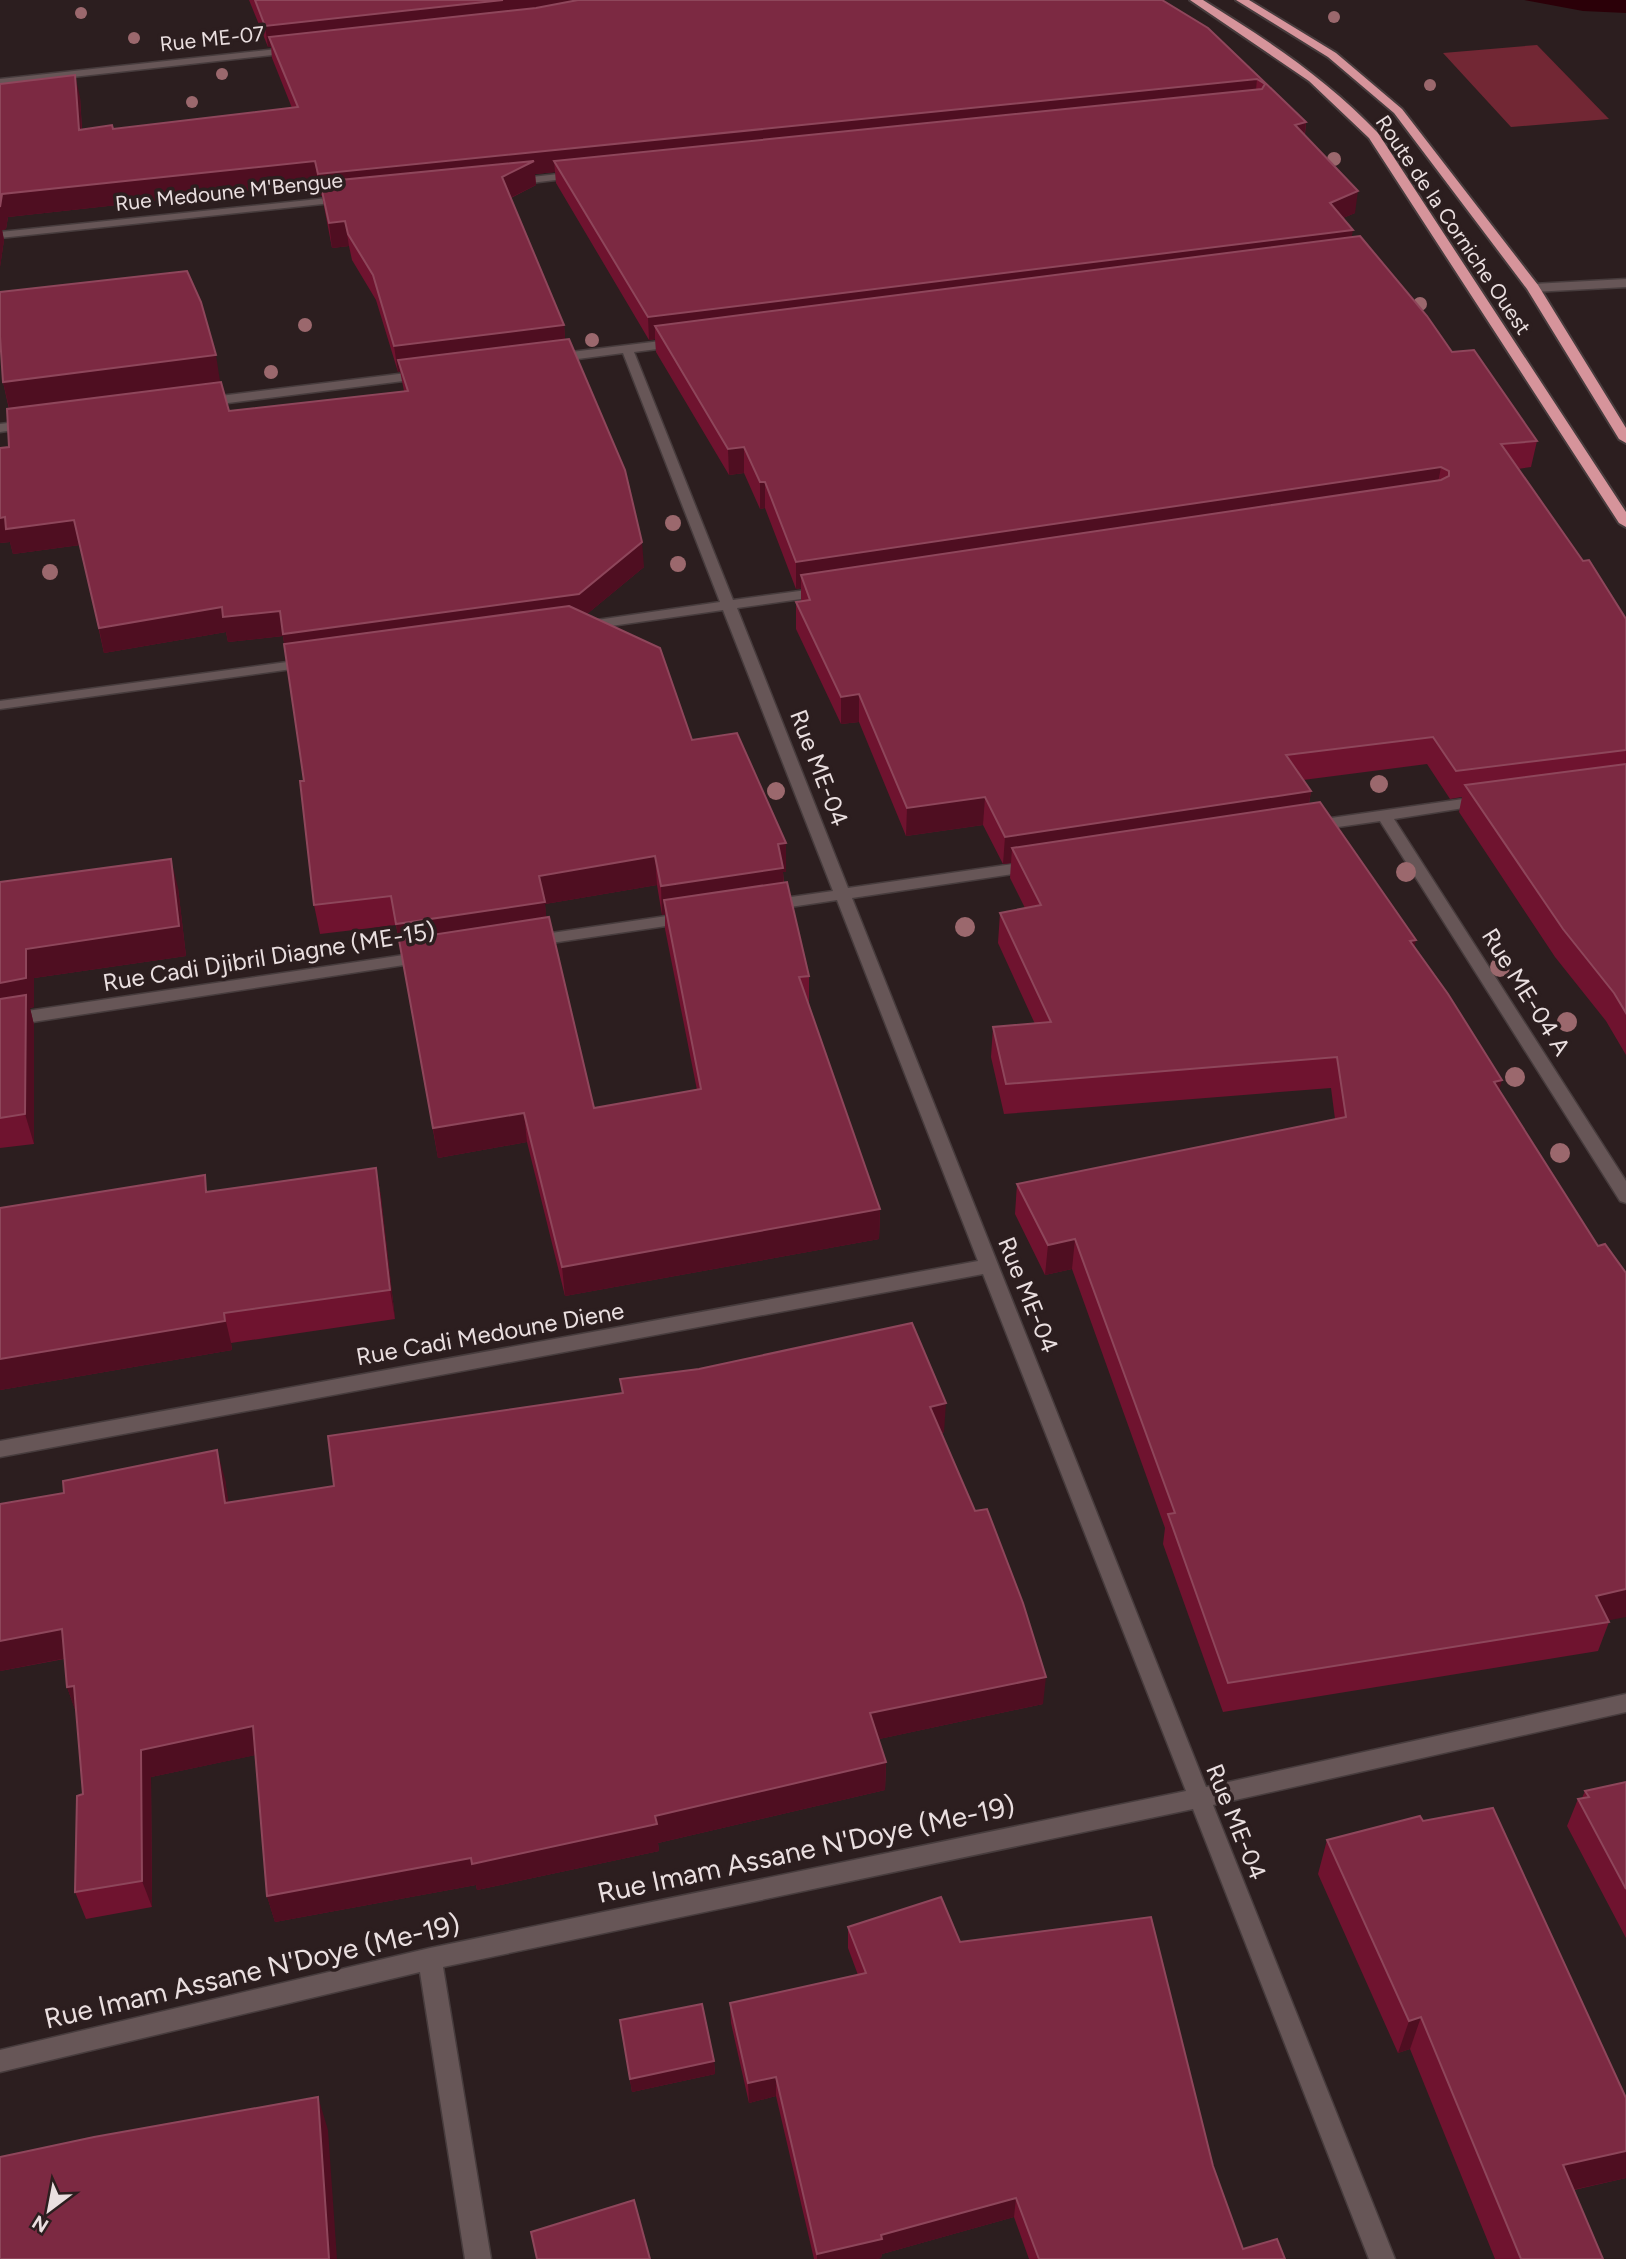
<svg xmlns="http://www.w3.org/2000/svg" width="1626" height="2259" viewBox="0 0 1626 2259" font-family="Figtree,sans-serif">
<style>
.green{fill:#722734}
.water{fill:#2b0008}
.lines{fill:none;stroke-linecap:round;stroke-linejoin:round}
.service-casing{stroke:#473c3d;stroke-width:3}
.minor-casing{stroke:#473c3d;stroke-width:3}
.trunk-casing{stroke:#473c3d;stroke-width:4}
.service{fill:#675657;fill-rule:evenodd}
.minor{fill:#675657;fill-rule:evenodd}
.trunk{fill:#d6949b;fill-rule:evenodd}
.tree{fill:#9b686d}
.wall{fill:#6f132f;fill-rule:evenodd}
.shaded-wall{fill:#4f0e21}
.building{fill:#7c2942;stroke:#8e465b;stroke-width:2}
.labels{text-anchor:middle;stroke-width:7;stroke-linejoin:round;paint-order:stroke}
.far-street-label{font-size:21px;fill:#eadfe0;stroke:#2c1e1f}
.street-label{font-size:24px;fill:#eadfe0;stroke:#2c1e1f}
.near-street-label{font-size:28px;fill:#eadfe0;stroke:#2c1e1f}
</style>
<rect width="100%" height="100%" fill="#2c1e1f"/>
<!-- green -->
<polygon class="green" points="1537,45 1609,119 1511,127 1443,53"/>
<!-- water -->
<polygon class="water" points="1524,0 1626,0 1626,13 1583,11"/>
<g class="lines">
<defs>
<polygon id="service" points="1626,279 1626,287 1533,292 1527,288 1533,284"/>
<g id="minor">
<polygon points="296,47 300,48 300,52 0,85 0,79"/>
<polygon points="576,172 582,175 580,177 514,185 508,182 514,179"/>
<polygon points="347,196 353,199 351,201 0,238 0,232"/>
<polygon points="677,339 681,340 681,346 634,352 733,600 822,588 829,592 822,596 737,608 848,888 1033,861 1041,866 1033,871 852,898 1206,1787 1626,1694 1626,1712 1213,1805 1395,2259 1369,2259 1193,1809 443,1967 491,2259 465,2259 420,1972 0,2072 0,2050 430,1948 1186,1791 983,1274 0,1457 0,1441 978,1261 837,900 770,910 762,905 770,900 833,891 723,610 583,630 576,626 583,622 720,602 623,353 555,362 549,358 555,354"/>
<polygon points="423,371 427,372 427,378 204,406 198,402 204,398"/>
<polygon points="31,420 37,424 36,427 0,432 0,424"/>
<polygon points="309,659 316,663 314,666 0,709 0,701"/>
<polygon points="1484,796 1492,801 1489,804 1394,819 1626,1181 1626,1203 1620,1201 1380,821 1310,831 1302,826 1310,821"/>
<polygon points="687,913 695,918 693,922 531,946 523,941 531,936"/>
<polygon points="424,952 430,953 432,957 430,961 0,1027 0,1015"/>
</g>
<g id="trunk">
<path d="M 1190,0 L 1203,0 C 1266,39 1327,79 1378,133 L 1626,512 L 1626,527 L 1619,523 L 1369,138 L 1309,81 Z"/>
<polygon points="1236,0 1249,0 1336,53 1402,109 1538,285 1626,428 1626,443 1619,439 1527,289 1394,113 1328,57"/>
</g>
</defs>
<!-- service casing -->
<use href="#service" class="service-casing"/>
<!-- minor casing -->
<use href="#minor" class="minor-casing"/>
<!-- trunk casing -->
<use href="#trunk" class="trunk-casing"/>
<!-- service -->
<use href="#service" class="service"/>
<!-- minor -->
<use href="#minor" class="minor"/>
<!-- trunk -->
<use href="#trunk" class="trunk"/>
</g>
<!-- trees -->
<g class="tree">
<circle cx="81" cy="13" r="6"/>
<circle cx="1334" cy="17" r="6"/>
<circle cx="134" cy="38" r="6"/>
<circle cx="222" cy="74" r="6"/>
<circle cx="1430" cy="85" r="6"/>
<circle cx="192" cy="102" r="6"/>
<circle cx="1334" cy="159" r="7"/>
<circle cx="1420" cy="304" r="7"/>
<circle cx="305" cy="325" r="7"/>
<circle cx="592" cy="340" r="7"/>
<circle cx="271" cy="372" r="7"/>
<circle cx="673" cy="523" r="8"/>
<circle cx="678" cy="564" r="8"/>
<circle cx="50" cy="572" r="8"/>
<circle cx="1379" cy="784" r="9"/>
<circle cx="776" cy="791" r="9"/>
<circle cx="1406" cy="872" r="10"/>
<circle cx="965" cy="927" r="10"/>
<circle cx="1500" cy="967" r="10"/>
<circle cx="1567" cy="1022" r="10"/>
<circle cx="1515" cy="1077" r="10"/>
<circle cx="1560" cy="1153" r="10"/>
</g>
<!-- wall -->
<g class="wall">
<path d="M 249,0 L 1162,0 L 1208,28 L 1306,122 L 1305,135 L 1355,213 L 1343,218 L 1351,238 L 1452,352 L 1537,441 L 1531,467 L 1518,469 L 1583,561 L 1626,619 L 1626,1055 L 1606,1021 L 1555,957 L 1459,812 L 1462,797 L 1450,799 L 1427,764 L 1303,780 L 1311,791 L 1309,804 L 1414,947 L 1499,1091 L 1609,1622 L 1598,1651 L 1223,1712 L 1163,1544 L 1165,1528 L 1072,1269 L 1045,1275 L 1015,1214 L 1017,1184 L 1335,1119 L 1331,1088 L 1004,1114 L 991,1057 L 993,1027 L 1035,1024 L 998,943 L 1000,913 L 1025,908 L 1010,878 L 1011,863 L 1003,864 L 983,825 L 906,836 L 859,722 L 841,724 L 796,629 L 796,602 L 801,601 L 801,588 L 796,589 L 765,508 L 760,509 L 744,473 L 729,475 L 656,352 L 655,339 L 649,340 L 556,183 L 555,172 L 535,174 L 536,185 L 511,198 L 564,325 L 565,339 L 644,567 L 587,614 L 692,740 L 786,872 L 783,872 L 784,883 L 809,976 L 809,1005 L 880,1209 L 879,1239 L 565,1296 L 527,1142 L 438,1158 L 396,925 L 320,934 L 314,905 L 304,781 L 283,636 L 228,642 L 226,632 L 104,653 L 80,545 L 13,554 L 10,542 L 0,543 L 0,448 L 9,447 L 9,409 L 3,382 L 220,382 L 229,411 L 404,391 L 400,371 L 398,372 L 376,300 L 352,260 L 349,246 L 332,248 L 322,196 L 321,196 L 318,183 L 8,217 L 6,229 L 2,230 L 4,240 L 0,267 L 0,84 L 80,97 L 82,129 L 113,129 L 292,108 L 272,58 L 271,47 L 268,47 ZM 657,885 L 662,915 L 665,914 L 665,929 L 697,1090 L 594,1108 L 546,918 L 545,904 Z"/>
<polygon points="0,883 178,888 186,956 34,978 34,1007 30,1008 34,1025 34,1144 0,1148"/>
<polygon points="376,1168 381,1197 395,1319 231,1343 232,1350 0,1390 0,1208 208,1192"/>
<polygon points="620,1379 944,1432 942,1433 1043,1704 879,1739 886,1762 885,1790 658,1843 659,1851 477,1890 476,1885 275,1922 267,1896 255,1755 151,1777 152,1907 86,1919 75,1892 83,1794 76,1712 67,1687 64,1659 0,1671 0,1504 225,1479 228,1503 334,1486 622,1393"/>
<polygon points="1626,1782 1626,1938 1567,1826 1578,1799 1582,1798 1585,1791"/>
<polygon points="1423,1821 1626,2098 1626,2178 1574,2190 1603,2259 1495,2259 1410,2049 1398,2053 1318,1874 1327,1840"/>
<polygon points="848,1927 960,1942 1213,2166 1243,2249 1285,2259 1029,2259 1014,2217 882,2254 881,2258 876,2259 814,2259 776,2096 749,2103 731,2023 730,2003 858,1975 848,1948"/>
<polygon points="620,2020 714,2061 715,2074 632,2092"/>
</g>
<!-- shaded-wall -->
<g class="shaded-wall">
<polygon points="503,0 643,0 269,37 271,47 268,47 265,26"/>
<polygon points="75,75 80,97 83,152 79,130"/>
<polygon points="1257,79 1255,100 554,161 555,172 535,174 536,185 504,201 320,182 322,196 321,196 318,174"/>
<polygon points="1306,122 1303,144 1295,125"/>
<polygon points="315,161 318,183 8,217 6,229 2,230 4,240 0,267 0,207 2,194"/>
<polygon points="1358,191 1355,213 1327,225 1330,203"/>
<polygon points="345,221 349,246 332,248 329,223"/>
<polygon points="1353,230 1349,252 655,326 655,339 649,340 648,317"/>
<polygon points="564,325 566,350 398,360 400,371 398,372 394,346"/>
<polygon points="216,355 222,394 12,420 3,382"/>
<polygon points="744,447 744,473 729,475 728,449"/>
<polygon points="1441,467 1436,493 801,575 801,588 796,589 796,562"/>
<polygon points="760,482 765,482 765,508 760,509"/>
<polygon points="5,517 74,520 80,545 13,554 10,542 0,543 0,518"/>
<polygon points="642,542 644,567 581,619 287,659 283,636 228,642 226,632 104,653 99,628 222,607"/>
<polygon points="859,694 859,722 841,724 841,697"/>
<polygon points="1311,791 1306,819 1012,848 1011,863 1003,864 1005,837"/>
<polygon points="985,797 983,825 906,836 907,808"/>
<polygon points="786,843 786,872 783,872 784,897 664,900 665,914 662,915 661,886 778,844"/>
<polygon points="655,856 657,885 545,904 548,932 401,953 396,924 539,876"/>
<polygon points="171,859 178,888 186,956 34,978 34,1007 30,1008 34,1025 34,1144 25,1114 0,1014 0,983 26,949"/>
<polygon points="1416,940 1410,970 1410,941"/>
<polygon points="1502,1080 1494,1111 1494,1082"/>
<polygon points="524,1113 527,1142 438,1158 433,1128"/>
<polygon points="376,1168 381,1197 395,1319 390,1290"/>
<polygon points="880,1209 879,1239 565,1296 562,1267"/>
<polygon points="1075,1239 1072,1269 1045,1275 1048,1245"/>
<polygon points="224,1313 231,1343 232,1350 0,1390 0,1359"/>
<polygon points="946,1403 944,1432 929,1435 930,1407"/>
<polygon points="217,1450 225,1479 233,1532 225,1503"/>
<polygon points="1626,1589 1626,1617 1585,1625 1596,1596"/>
<polygon points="62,1629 72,1657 0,1671 0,1641"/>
<polygon points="1046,1677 1043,1704 870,1741 870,1713"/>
<polygon points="74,1686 77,1715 67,1687"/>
<polygon points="253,1726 261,1754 151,1777 152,1907 142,1881 141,1750"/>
<polygon points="886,1762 885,1790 658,1843 659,1851 477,1890 476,1885 275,1922 267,1896 655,1816"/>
<polygon points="1421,2017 1410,2049 1398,2053 1409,2021"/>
<polygon points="714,2061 715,2074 632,2092 630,2079"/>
<polygon points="776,2077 776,2096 749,2103 748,2083"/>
<polygon points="318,2097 328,2130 337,2259 329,2259"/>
<polygon points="1626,2151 1626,2178 1549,2195 1563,2165"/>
<polygon points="1016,2198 1014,2217 882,2254 881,2258 876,2259 817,2259 817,2254 881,2235"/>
</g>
<!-- building -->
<g class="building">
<polygon points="255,0 503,0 265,26"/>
<polygon points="578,0 1162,0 1208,28 1306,122 1295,125 1358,191 1330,203 1353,230 648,317 554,161 1262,89 1265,84 1257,79 318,174 315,161 2,194 0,207 0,84 75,75 79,130 112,125 113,129 298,107 269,37 536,8"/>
<polygon points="534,161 502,177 564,325 394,346 373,275 348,234 345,221 329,223 320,182"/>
<polygon points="1360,236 1427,316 1452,352 1474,350 1537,441 1501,444 1583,561 1589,560 1626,619 1626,750 1456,771 1433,737 1286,755 1311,791 1005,837 985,797 907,808 859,694 841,697 796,602 810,600 801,575 1441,480 1449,476 1449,471 1441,467 796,562 765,482 760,482 744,447 728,449 655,326"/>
<polygon points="187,271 201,302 216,355 3,382 0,336 0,292"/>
<polygon points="569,339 625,470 642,542 579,594 283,634 280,611 223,617 222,607 99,628 74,520 6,529 5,517 0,518 0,448 9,447 7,409 221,382 229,411 408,391 398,360"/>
<polygon points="569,606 660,648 692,740 737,733 786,843 778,844 783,868 661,886 655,856 539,876 545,902 396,924 391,896 314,905 300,781 304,781 284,644"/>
<polygon points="1626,764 1626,1013 1614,993 1563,929 1465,785"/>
<polygon points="1320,802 1416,940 1410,941 1448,994 1502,1080 1494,1082 1598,1246 1605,1244 1626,1273 1626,1589 1596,1596 1609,1622 1228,1683 1168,1514 1175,1513 1075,1239 1048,1245 1017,1184 1346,1117 1337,1057 1006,1084 993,1027 1051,1022 1000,913 1041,905 1012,848"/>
<polygon points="171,859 179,926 26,949 26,978 0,983 0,882"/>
<polygon points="787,882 809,976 799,977 880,1209 562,1267 524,1113 433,1128 399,940 549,917 594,1108 701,1089 664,900"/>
<polygon points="26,995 25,1114 0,1118 0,999"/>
<polygon points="376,1168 390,1290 224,1313 225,1321 0,1359 0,1208 205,1175 206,1192"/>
<polygon points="912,1323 946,1403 930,1407 975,1511 987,1509 1023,1603 1046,1677 870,1713 886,1762 655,1816 657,1824 472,1864 471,1858 267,1896 253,1726 141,1750 142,1881 75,1892 77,1796 83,1794 74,1686 67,1687 62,1629 0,1641 0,1504 64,1493 63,1481 217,1450 225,1503 334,1486 328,1436 623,1393 620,1379 699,1369"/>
<polygon points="1626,1782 1626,1889 1578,1799 1589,1797 1585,1791"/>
<polygon points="1493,1808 1626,2098 1626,2151 1563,2165 1603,2259 1521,2259 1421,2017 1409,2021 1327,1840 1420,1816 1423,1821"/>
<polygon points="941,1897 960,1942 1151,1917 1213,2166 1243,2249 1277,2239 1285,2259 1039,2259 1016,2198 881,2235 882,2239 817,2254 776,2077 748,2083 730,2003 866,1973 848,1927"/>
<polygon points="702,2004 714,2061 630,2079 620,2020"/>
<polygon points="318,2097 329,2259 0,2259 0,2157 94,2137"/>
<polygon points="634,2200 650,2259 537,2259 531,2232"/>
</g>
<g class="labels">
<!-- far-street labels -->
<g class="far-street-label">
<text transform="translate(212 39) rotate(-6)" y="7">Rue ME-07</text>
<text transform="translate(229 192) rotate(-6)" y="7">Rue Medoune M'Bengue</text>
<text transform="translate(1453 225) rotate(56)" y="7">Route de la Corniche Ouest</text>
</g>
<!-- street labels -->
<g class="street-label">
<text transform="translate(819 768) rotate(69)" y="8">Rue ME-04</text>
<text transform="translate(269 957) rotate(-9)" y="8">Rue Cadi Djibril Diagne (ME-15)</text>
<text transform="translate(1526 992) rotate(58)" y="8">Rue ME-04 A</text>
<text transform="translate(1028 1295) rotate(68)" y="8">Rue ME-04</text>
<text transform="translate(490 1334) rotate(-10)" y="8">Rue Cadi Medoune Diene</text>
<text transform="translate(1236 1822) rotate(68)" y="8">Rue ME-04</text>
</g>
<!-- near-street labels -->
<g class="near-street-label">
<text transform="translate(806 1849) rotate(-12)" y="10">Rue Imam Assane N'Doye (Me-19)</text>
<text transform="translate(252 1971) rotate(-13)" y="10">Rue Imam Assane N'Doye (Me-19)</text>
</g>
</g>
<!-- north arrow -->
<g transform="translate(49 2210) rotate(212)" stroke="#2c1e1f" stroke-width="5" paint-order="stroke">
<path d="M0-5L12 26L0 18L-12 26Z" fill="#eadfe0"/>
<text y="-10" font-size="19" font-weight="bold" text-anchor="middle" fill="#eadfe0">N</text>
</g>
</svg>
